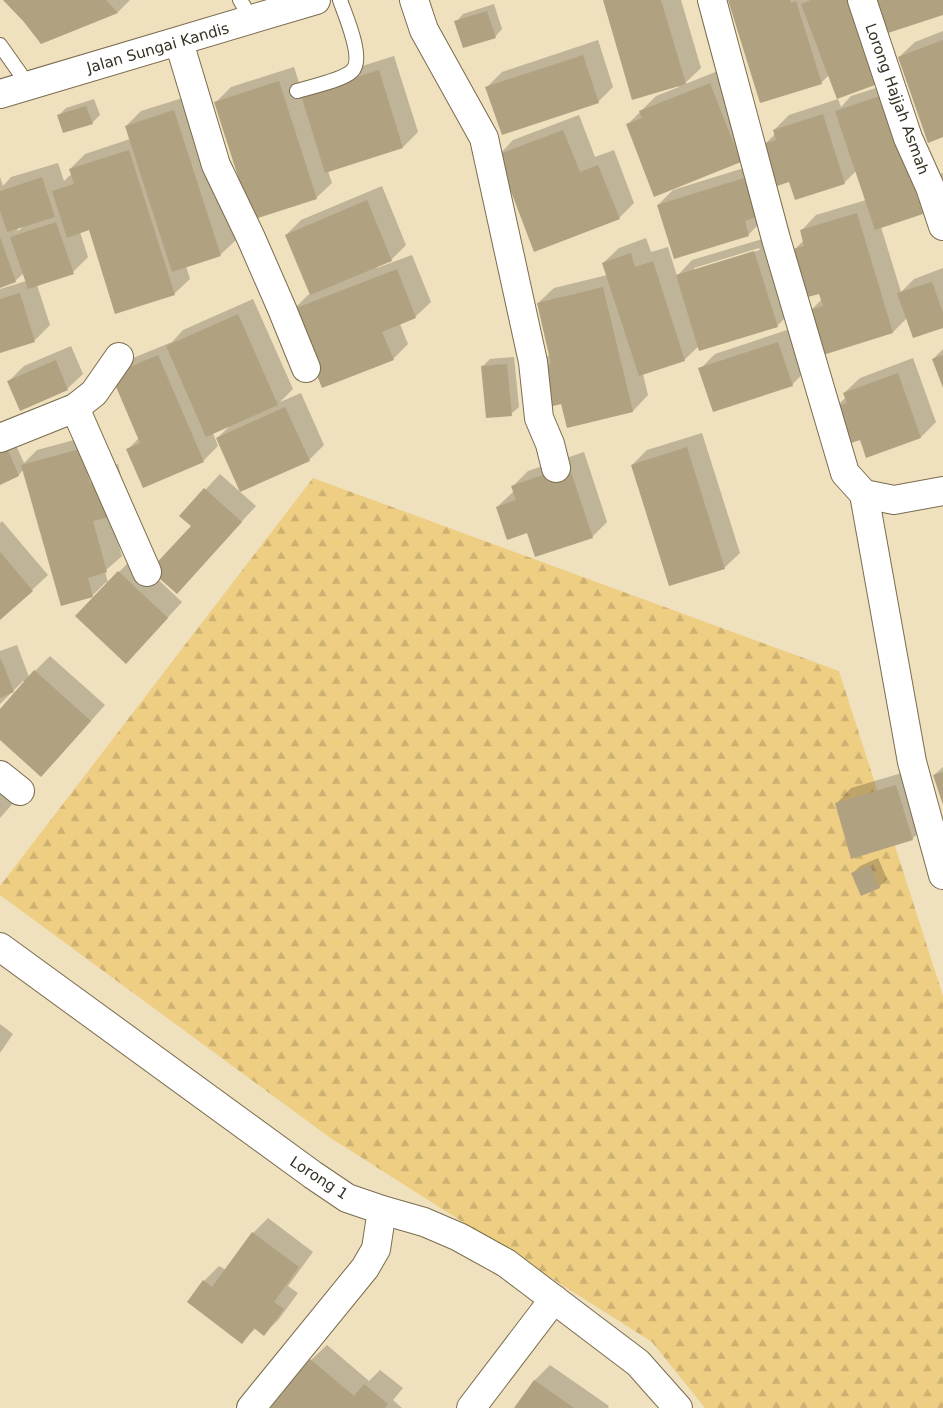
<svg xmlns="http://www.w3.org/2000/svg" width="943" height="1408" viewBox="0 0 943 1408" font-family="'DejaVu Sans',sans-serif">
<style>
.forest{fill:url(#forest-firs)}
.shadow{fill:#0003;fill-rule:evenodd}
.building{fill:#b0a281}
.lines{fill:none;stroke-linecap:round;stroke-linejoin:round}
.lane-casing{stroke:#7a6c4e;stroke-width:16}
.street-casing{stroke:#7a6c4e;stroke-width:30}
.secondary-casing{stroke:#7a6c4e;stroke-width:30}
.lane{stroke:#fff;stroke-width:14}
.street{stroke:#fff;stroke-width:28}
.secondary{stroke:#fff;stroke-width:28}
.labels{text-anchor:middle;stroke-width:4;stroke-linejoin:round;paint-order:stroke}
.street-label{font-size:15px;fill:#363123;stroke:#fff}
</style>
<defs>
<pattern id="forest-firs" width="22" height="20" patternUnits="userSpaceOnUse" patternTransform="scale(1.25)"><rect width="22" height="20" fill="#eece83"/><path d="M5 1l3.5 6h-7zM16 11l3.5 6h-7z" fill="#cdb171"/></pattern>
</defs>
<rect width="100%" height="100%" fill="#efe0be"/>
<!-- forest -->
<polygon class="forest" points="313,478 839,671 943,996 943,1408 705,1408 652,1342 329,1137 0,895 0,886"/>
<!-- shadow -->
<g class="shadow">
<polygon points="5,0 130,0 118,12 41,42 25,21"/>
<polygon points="604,0 681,0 701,68 683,85 725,68 755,146 740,161 627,125 656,96 679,87"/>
<polygon points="729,0 943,0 943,14 885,33 829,75 821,83"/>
<polygon points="494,4 502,29 495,37 456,22 463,14"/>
<polygon points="943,31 943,136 899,57 915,42"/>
<polygon points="598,40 613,87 598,102 487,87 502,72"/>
<polygon points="394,56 418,132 403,147 328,171 332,183 316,198 216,102 231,87 294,67 303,95 318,80"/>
<polygon points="898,81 938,198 923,213 881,227 901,292 914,279 943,268 943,327 907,318 893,332 811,310 822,299 795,249 804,240 801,231 816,215 866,200 856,171 844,183 790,181 765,144 775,134 774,130 789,115 838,99 841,107 851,96"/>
<path d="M 189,96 L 236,240 L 220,255 L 186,266 L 190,279 L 174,294 L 89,229 L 80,232 L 88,257 L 73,272 L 37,285 L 50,325 L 35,340 L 0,352 L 0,289 L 26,281 L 24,273 L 15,281 L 0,286 L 0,177 L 3,186 L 11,177 L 58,163 L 64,181 L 69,176 L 72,175 L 70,169 L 85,154 L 130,139 L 126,126 L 141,111 ZM 25,225 L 18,231 L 17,227 Z"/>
<polygon points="94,99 100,115 92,123 58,116 66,108"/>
<polygon points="579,115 595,157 614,150 634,203 619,218 498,156 513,140"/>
<polygon points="760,163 764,219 748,235 658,205 673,190"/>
<polygon points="943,172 943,192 938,177"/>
<polygon points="382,186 406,245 391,260 376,266 377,268 412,255 431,302 415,317 400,324 408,344 393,359 292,311 308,295 311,294 286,235 301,220"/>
<path d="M 769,237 L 792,311 L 777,326 L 699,346 L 684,360 L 643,374 L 648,395 L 633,411 L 568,426 L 562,402 L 537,368 L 550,354 L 538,303 L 554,288 L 607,275 L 603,263 L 619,248 L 646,238 L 651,252 L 668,247 L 677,276 L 692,260 ZM 759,248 L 760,250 L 694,271 L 694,268 Z"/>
<polygon points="253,299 293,389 280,402 301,393 324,445 309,460 217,438 231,425 213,433 218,446 203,461 128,449 139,438 113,375 128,360 172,342 183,330"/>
<polygon points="793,328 807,369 792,385 700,369 715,354"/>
<polygon points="71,346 83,374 67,389 9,381 24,366"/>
<polygon points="943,349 943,385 933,359"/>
<polygon points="514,357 519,407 511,414 482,367 490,359"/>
<polygon points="913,358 936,422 921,437 867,456 861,438 836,407 846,397 844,393 860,378"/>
<polygon points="702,433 740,553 724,568 632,465 647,450"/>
<polygon points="96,434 105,468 118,464 127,500 110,515 122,556 105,571 108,583 134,557 182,602 141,647 107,584 106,582 92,596 23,470 19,475 0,484 0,450 15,443 24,463 37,450"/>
<polygon points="584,452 607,522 592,537 528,532 497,507 514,491 513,486 528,471"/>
<polygon points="220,474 256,506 177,592 192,526 181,516"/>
<polygon points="2,521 48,575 32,590 0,618 0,523"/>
<polygon points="17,645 29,677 50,656 105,705 56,760 41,775 0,738 0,711 25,682 23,681 13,691 9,693 10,694 0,704 0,651"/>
<polygon points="943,767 943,802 934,775"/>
<polygon points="912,770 928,824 912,839 836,804 851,788"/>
<polygon points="0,788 15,801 0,818"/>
<polygon points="878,858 887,879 879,887 853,873 860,866"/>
<polygon points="0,1024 13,1034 0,1053"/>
<polygon points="268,1218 313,1252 288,1286 298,1293 279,1319 264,1334 256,1328 242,1342 204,1281 219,1266 226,1270 253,1233"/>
<polygon points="327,1345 369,1381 380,1370 403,1388 393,1400 402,1408 272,1408 311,1360"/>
<polygon points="550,1365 609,1406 608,1408 516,1408 535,1380"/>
</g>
<!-- building -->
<g class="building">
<polygon points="3,0 106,0 118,13 41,44 24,22"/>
<polygon points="603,0 661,0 686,84 632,100"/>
<polygon points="728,0 790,0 791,3 796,1 822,84 760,103"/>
<polygon points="811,0 852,0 883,82 837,99 801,4"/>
<polygon points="874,0 943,0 943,15 885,34"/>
<polygon points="487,11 496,38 463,48 454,21"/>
<polygon points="943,40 943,137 928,143 898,57"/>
<polygon points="583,55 599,103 502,135 485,87"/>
<polygon points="379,70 403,148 325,173 301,95"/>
<polygon points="279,81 317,199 252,220 214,102"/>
<polygon points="710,83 741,162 654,197 626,124 642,118 639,111"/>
<polygon points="883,95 923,214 875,230 835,111"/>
<polygon points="86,106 93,124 63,133 57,115"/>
<polygon points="174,110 221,256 172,272 125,126"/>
<polygon points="823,114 845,184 795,200 789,182 777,186 763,144 776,140 773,130"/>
<polygon points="563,130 580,172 598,165 620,219 534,252 497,155"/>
<polygon points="129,150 175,295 115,314 89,230 67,238 52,191 74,184 69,169"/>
<polygon points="42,177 55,217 7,232 0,210 0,191"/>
<polygon points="744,178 756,217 745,221 749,236 674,259 657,205"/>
<polygon points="367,200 392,261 310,295 285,235"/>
<polygon points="857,213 893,333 823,355 809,310 823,306 819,294 808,297 793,249 804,246 800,230"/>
<polygon points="56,222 74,274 28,289 10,237"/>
<polygon points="0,237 16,282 0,288"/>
<polygon points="754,251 778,327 699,351 676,275"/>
<polygon points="631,253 635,267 653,261 685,361 639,376 602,263"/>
<polygon points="397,269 416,318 382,332 394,360 322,388 291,310"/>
<polygon points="932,282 943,313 943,328 913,338 897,293"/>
<polygon points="603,287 633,412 567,428 561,404 545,408 535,367 551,364 537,303"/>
<polygon points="20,293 35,342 0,353 0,299"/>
<polygon points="238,314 278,405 206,437 166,346"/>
<polygon points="778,342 793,386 713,412 698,368"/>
<polygon points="158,355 204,462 143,488 126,449 140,443 111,375"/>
<polygon points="943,355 943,388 932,359"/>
<polygon points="56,360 68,390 20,411 7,381"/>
<polygon points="507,364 512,416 486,418 481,366"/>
<polygon points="898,373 921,438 866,458 860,440 848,444 835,407 847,403 843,393"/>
<polygon points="285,407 310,461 240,492 216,438"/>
<polygon points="687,447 725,569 669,586 631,465"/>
<polygon points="80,449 90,483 103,479 113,516 93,521 107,572 88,578 93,597 61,606 21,465"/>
<polygon points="8,450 19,476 0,485 0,453"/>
<polygon points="569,466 593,538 535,557 527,533 507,540 496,507 516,500 511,486"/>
<polygon points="204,488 242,522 177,594 150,570 191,526 179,516"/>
<polygon points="0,552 33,591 0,620"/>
<polygon points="118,571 168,618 126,664 75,616"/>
<polygon points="1,659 14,692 0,698 0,660"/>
<polygon points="34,670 91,721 41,777 0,740 0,709"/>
<polygon points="943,772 943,805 933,775"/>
<polygon points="896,785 913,840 851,859 835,803"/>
<polygon points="870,865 880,888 861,896 851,873"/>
<polygon points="252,1232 299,1267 274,1302 284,1309 264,1336 254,1328 242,1344 187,1302 203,1280 212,1287"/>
<polygon points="310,1359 354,1396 364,1384 388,1404 385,1408 270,1408"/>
<polygon points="534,1380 574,1408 514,1408"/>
</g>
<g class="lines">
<defs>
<g id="lane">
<polyline points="240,0 252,20"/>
<polyline points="0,45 29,86"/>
<path d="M 297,91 C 310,87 343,80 352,71 C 365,59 345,15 340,0"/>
</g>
<g id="street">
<polyline points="414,0 424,30 484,138 533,362 539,418 550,444 556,468"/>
<polyline points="712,0 776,239 845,473 864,494 894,500 943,491"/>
<polyline points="862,0 908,138 930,187 943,226"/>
<polyline points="179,42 216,165 251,238 282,309 306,368"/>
<polyline points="75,408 147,572"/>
<polyline points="0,438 75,408 94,393 119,357"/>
<polyline points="864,494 912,762 943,875"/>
<polyline points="0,775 20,791"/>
<polyline points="0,947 313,1175 347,1198 382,1210 424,1222 459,1237 506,1263 638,1363 678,1408"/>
<polyline points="251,1408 365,1268 376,1249 382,1210"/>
<polyline points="471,1408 554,1299"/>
</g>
<polyline id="secondary" points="0,94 316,0"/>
</defs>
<!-- lane casing -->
<use href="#lane" class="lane-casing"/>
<!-- street casing -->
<use href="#street" class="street-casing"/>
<!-- secondary casing -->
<use href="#secondary" class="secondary-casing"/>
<!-- lane -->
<use href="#lane" class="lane"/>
<!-- street -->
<use href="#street" class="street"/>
<!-- secondary -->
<use href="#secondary" class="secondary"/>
</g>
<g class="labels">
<!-- street labels -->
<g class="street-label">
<text transform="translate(158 48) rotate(-16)" y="5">Jalan Sungai Kandis</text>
<text transform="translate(897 99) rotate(70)" y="5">Lorong Hajjah Asmah</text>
<text transform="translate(319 1178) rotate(33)" y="5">Lorong 1</text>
</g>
</g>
</svg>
